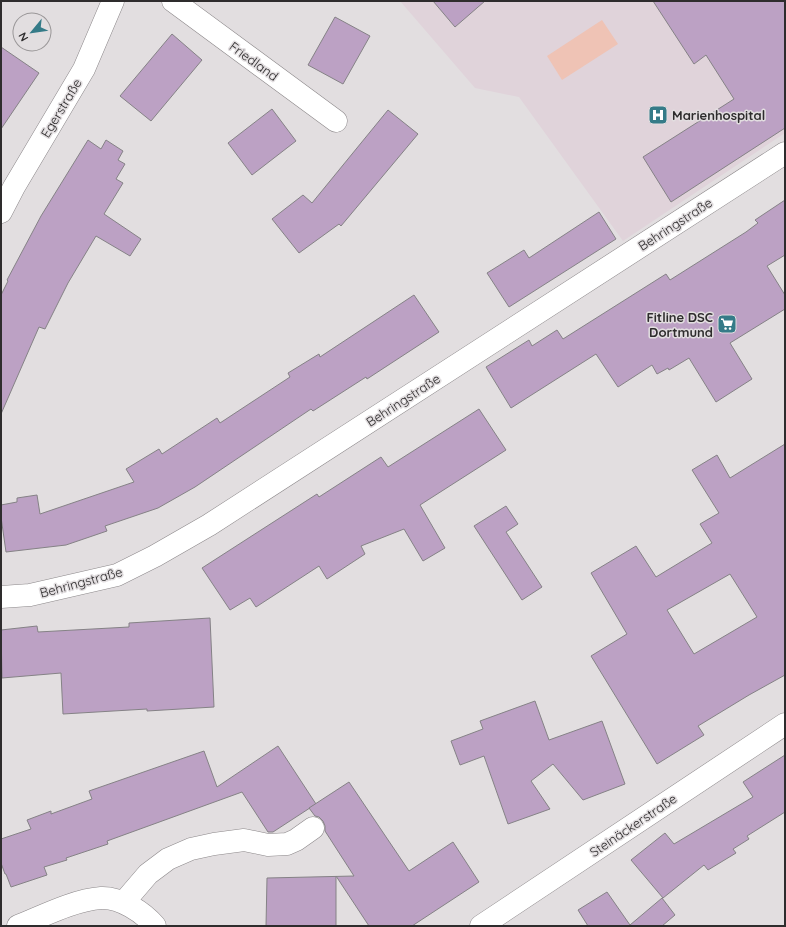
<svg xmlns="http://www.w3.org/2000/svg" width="786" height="927" viewBox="0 0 786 927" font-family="Quicksand,sans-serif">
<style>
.built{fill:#e0d3da}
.green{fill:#efc3b5}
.building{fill:#bca1c4;stroke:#858286;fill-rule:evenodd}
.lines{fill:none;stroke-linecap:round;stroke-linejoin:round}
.minor-casing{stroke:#8c888a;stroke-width:23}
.tertiary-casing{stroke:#8c888a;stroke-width:23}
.minor{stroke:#fff;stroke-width:22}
.tertiary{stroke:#fff;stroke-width:22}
.labels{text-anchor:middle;stroke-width:3;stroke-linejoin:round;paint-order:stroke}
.street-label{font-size:13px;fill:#2e2c2d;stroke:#e2dee0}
.poi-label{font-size:13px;font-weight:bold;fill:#2e2c2d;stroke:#e2dee0;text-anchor:start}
</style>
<rect width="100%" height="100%" fill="#e2dee0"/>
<!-- built -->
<polygon class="built" points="400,1 785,1 785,133 623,241 519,97 475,88"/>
<!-- green -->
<polygon class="green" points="602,20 618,44 562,80 547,56"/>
<!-- building -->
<g class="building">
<polygon points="433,1 485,1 455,27"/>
<polygon points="653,1 785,1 785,128 671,202 643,157 734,99 706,55 694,64"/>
<polygon points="335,17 370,36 343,84 308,65"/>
<polygon points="172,34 202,60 151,121 120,96"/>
<polygon points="1,47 39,73 1,129"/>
<polygon points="272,109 296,141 252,175 228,143"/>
<polygon points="388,110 418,134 341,226 339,224 299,253 272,219 303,195 312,203"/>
<polygon points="88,140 101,149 106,140 123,151 118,160 125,164 116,179 123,183 104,214 141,239 130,256 96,236 68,283 45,329 39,327 1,414 1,295 8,281 7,280 41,216"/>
<polygon points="785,200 785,255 767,266 785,295 785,309 730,343 752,379 716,402 689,358 669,370 668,368 657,374 652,365 618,387 596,354 511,408 486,367 529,340 532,346 557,330 563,339 666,274 670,280 746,232 758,223 755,220"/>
<polygon points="599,212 616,239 509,307 487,273 524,250 529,258"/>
<polygon points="414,295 439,332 367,379 366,377 313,411 311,409 195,487 158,508 105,526 107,531 66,545 6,552 1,517 1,505 17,502 17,498 37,495 40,514 134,482 126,469 159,449 162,454 217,418 220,423 290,377 288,373 319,354 320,357"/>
<polygon points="479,409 506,450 420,505 445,548 423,561 404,529 361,546 365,554 327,579 319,566 256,607 250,598 230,610 202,568 317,494 319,497 381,457 388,467"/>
<path d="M 785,444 L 785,675 L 749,695 L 698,726 L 704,735 L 657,764 L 591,656 L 627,634 L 591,573 L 636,546 L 656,577 L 712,543 L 700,524 L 719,513 L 692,470 L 717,455 L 730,478 ZM 730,574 L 757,617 L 694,654 L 667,610 Z"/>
<polygon points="506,506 518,524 506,532 542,587 522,600 474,526"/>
<polygon points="210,618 214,707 147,711 147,709 63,714 61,673 2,678 1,630 37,626 38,632 129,627 129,623"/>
<polygon points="535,701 549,740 602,721 625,784 583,800 553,764 531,781 550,809 508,824 484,756 460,765 451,741 483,729 480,721"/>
<polygon points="278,746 316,804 273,832 268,832 242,792 107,841 108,844 66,858 67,860 44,867 47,875 11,887 6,874 5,874 1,863 1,839 31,829 27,820 51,811 51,814 92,799 89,791 204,751 217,787"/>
<polygon points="785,755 785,812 747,836 749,839 733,849 736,853 708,870 704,865 663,898 631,860 665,833 674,844 753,797 743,782"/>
<polygon points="349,782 409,871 453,842 479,882 412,926 369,926 336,876 336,926 266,926 267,878 354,876 325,831 325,826 323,821 319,817 315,816 309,808"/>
<polygon points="607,892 630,925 662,898 675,915 662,926 588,926 578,910"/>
</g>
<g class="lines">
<defs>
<g id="minor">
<polyline points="173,1 336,121"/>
<polyline points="1,212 14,187 84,69 113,1"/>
<polyline points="1,597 30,595 117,575 155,556 209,525 785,153"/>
<polyline points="124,902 148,874 168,859 191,849 214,844 244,840 268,845 287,844 296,840 313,828"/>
<path d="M 18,926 C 43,916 74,900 101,898 C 120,897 143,912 155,926"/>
</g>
<polyline id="tertiary" points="481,926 785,724"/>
</defs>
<!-- minor casing -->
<use href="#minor" class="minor-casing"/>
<!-- tertiary casing -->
<use href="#tertiary" class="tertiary-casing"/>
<!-- minor -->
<use href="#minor" class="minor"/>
<!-- tertiary -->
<use href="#tertiary" class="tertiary"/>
</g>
<!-- icons -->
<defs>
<symbol id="hospital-square" viewBox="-11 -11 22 22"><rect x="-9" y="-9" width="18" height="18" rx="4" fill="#357b88" stroke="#e2dee0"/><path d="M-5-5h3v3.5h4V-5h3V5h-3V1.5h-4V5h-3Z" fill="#fff"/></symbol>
<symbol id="supermarket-square" viewBox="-11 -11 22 22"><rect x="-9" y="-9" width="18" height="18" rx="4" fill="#357b88" stroke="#e2dee0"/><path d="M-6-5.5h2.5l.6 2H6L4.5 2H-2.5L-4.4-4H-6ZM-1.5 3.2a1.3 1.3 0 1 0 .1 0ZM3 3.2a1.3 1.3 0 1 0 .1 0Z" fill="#fff"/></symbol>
</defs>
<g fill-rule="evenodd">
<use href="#hospital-square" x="647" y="104" width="22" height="22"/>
<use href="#supermarket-square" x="716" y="313" width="22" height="22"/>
</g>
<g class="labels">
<!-- street labels -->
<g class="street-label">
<text transform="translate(254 61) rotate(36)" y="5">Friedland</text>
<text transform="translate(61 108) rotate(-59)" y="5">Egerstraße</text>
<text transform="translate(675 224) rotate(-33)" y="5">Behringstraße</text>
<text transform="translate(403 400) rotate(-33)" y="5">Behringstraße</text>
<text transform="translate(81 582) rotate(-15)" y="5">Behringstraße</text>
<text transform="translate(633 825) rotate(-34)" y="5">Steinäckerstraße</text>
</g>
<!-- poi labels -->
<g class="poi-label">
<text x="672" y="120">Marienhospital</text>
<text x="713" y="322" text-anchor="end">Fitline DSC<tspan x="713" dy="15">Dortmund</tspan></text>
</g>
</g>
<!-- border -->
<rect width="786" height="927" fill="none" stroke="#2e2c2d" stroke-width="4"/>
<!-- north arrow -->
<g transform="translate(32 32) rotate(241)"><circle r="19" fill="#e2dee0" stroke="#9a9798"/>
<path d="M0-3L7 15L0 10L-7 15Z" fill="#357b88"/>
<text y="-6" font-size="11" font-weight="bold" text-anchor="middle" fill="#2e2c2d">N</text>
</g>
</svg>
